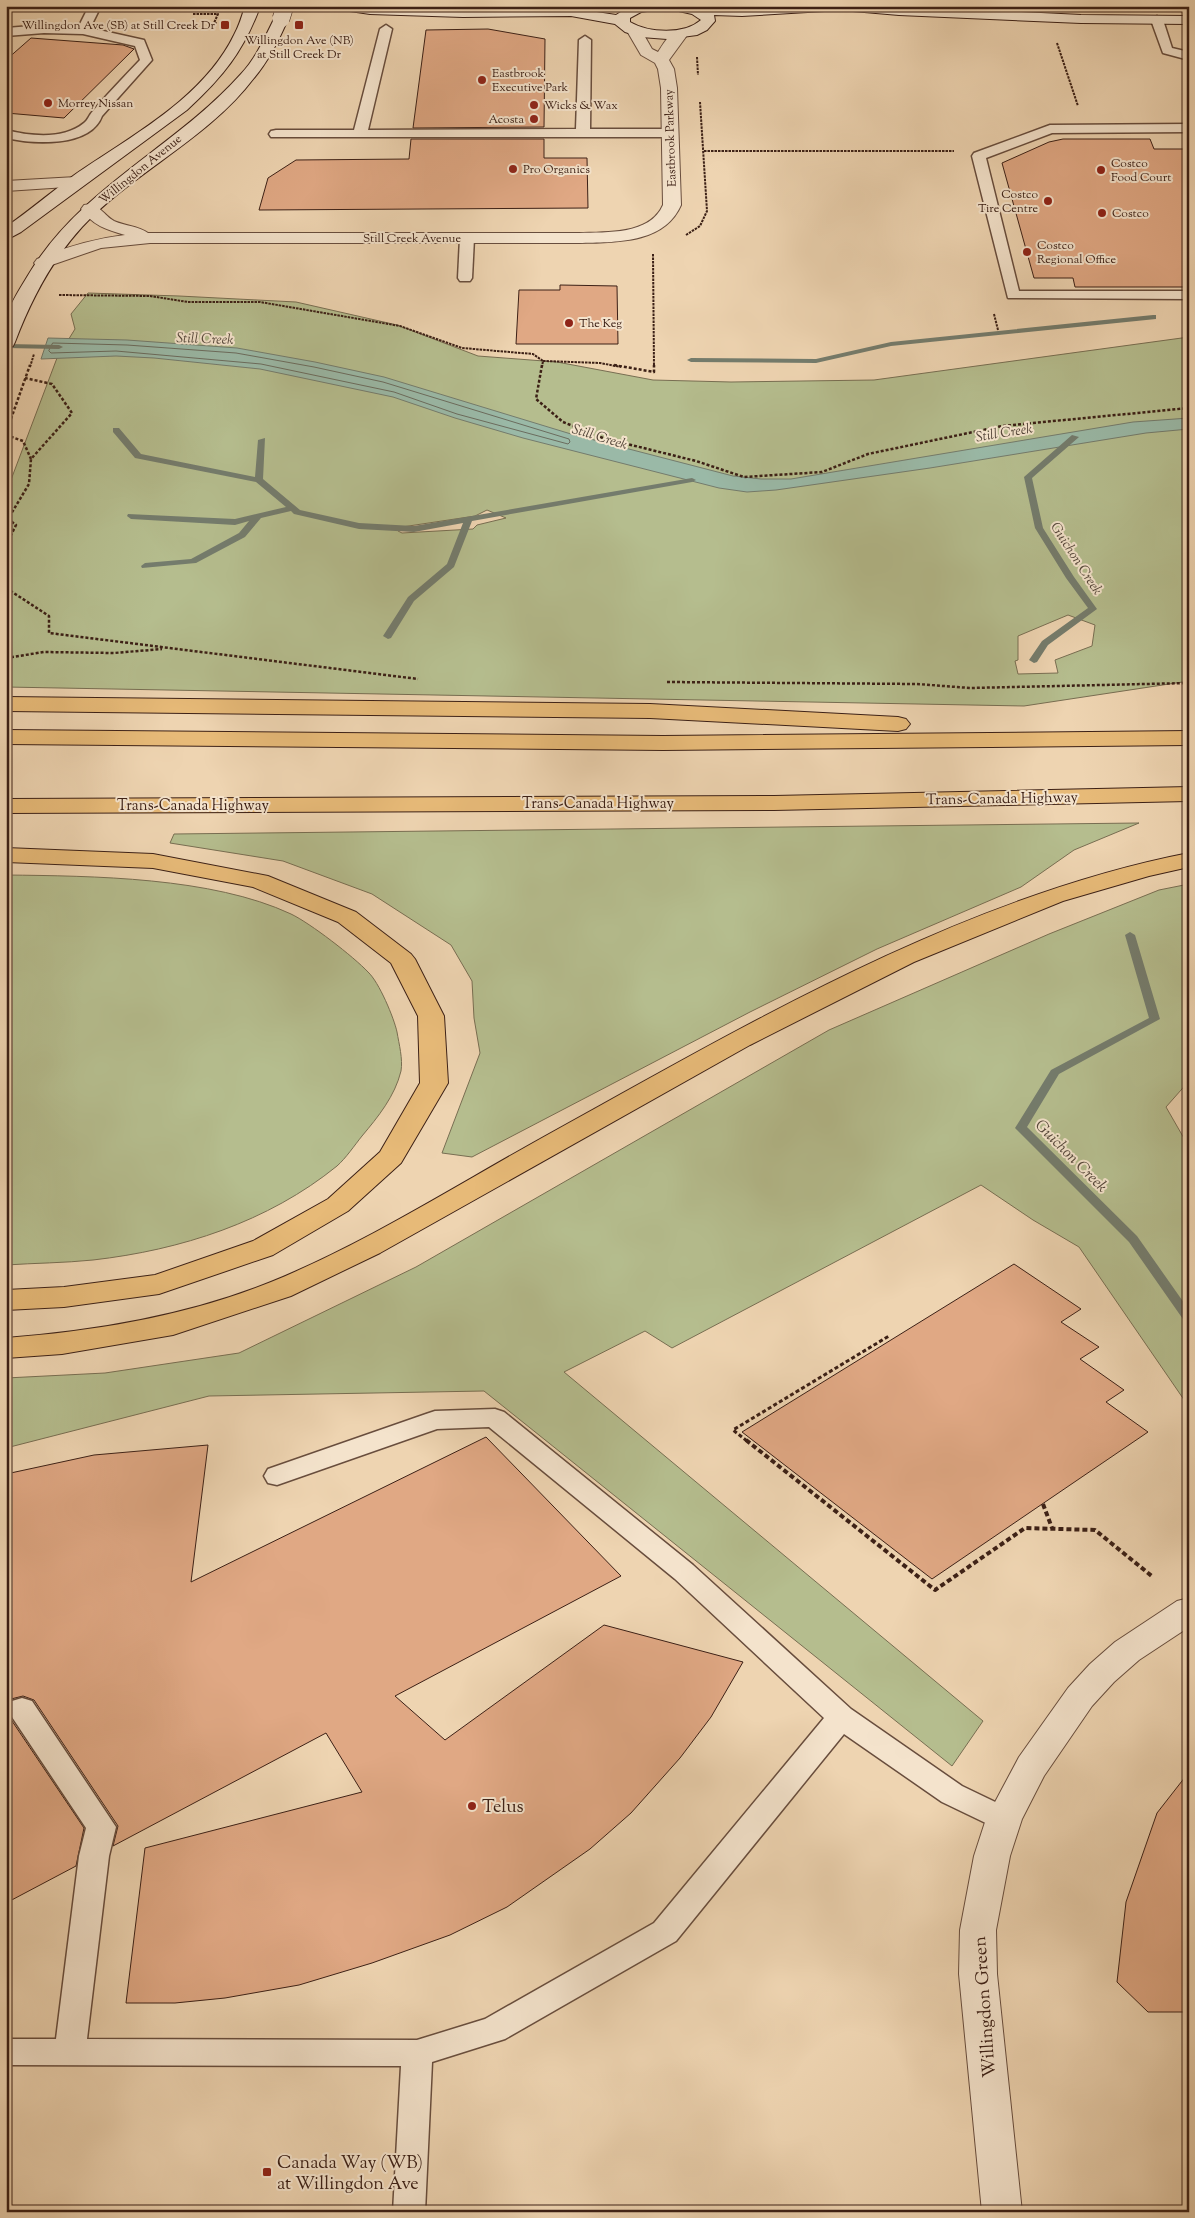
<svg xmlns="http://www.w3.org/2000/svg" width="1195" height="2218" viewBox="0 0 1195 2218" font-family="'Sorts Mill Goudy',serif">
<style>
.green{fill:#b5bd8e;stroke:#786e52;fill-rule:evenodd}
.water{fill:#9ab9a7;stroke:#747c6d}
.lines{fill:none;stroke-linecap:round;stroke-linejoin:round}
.shore{stroke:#6b6c5e;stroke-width:1}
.stream{fill:#747c6d;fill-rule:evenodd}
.building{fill:#e0a884;stroke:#3c2016}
.lane-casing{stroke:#684d3d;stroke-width:3}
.street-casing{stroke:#684d3d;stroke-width:2}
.secondary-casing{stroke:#3c2016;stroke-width:2}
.highway-casing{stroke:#3c2016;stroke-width:2}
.path-far3{stroke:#3c2016;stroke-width:2;stroke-dasharray:2.5 1;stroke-linecap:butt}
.path-far2{stroke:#3c2016;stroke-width:2.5;stroke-dasharray:3 2;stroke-linecap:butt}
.path-far1{stroke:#3c2016;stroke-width:3;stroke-dasharray:4 2.5;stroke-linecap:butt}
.path{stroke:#3c2016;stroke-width:4;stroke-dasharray:5 3;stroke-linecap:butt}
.lane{fill:#f4e3cc;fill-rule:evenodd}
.street{fill:#f4e3cc;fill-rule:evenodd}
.secondary{fill:#f4e3cc;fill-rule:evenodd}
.highway{fill:#e7ba78;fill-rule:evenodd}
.secondary-bridge-casing{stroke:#3c2016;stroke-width:18;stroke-linecap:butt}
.secondary-bridge{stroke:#f4e3cc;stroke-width:17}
.poi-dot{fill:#8f2418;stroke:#f4e3cc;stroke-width:2}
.labels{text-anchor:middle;stroke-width:4;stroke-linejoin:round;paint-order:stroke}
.far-poi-label{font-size:12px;fill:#3c2016;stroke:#f4e3cc;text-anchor:start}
.far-street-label{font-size:12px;fill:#3c2016;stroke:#f4e3cc}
.far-water-label{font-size:14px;font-style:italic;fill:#54463a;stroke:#f4e3cc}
.street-label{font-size:15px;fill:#3c2016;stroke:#f4e3cc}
.water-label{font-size:16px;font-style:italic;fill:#54463a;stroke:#f4e3cc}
.near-poi-label{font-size:18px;fill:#3c2016;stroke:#f4e3cc;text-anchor:start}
.near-street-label{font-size:18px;fill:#3c2016;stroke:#f4e3cc}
</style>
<rect width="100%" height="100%" fill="#eed4b1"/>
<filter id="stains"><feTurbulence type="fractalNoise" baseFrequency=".004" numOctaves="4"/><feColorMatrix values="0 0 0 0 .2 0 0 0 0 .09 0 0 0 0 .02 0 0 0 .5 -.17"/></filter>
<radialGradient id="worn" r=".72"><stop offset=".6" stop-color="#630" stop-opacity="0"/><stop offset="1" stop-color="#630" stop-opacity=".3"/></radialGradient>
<!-- green -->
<g class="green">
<path d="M 88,293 L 179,296 L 296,302 L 397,325 L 478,356 L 557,362 L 653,380 L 731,382 L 874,380 L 1189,337 L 1189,681 L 1024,706 L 6,687 L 6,493 L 57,358 L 75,329 L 71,314 ZM 487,510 L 506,518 L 477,525 L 473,529 L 402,533 L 398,531 L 402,527 L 475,516 ZM 1068,615 L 1095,625 L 1092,646 L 1055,660 L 1058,673 L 1018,674 L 1015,661 L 1018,660 L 1018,636 Z"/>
<polygon points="1139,823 1074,850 1021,887 877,949 750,1012 472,1157 442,1153 480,1053 474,1018 472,981 451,945 372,894 283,861 170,843 174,834"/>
<path d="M 6,875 C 93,876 212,877 291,914 C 310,923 354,957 368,972 C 379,982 394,1018 397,1032 C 399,1044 403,1059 401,1071 C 395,1096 378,1117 362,1136 C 354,1146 346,1158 337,1166 C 268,1222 181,1250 93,1260 C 64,1263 35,1263 6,1265 Z"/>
<polygon points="1189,884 1189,1081 1166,1107 1189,1147 1189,1407 1079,1247 1033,1220 981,1185 672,1348 645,1331 564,1372 983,1721 952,1766 484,1391 209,1396 6,1448 6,1378 105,1373 239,1353 416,1267 829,1030 1049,934 1159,890"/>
</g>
<!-- water -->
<polygon class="water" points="48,338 127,340 237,348 315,362 384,377 571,434 733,476 761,479 791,479 1133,422 1189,418 1189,429 1146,433 930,468 776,490 747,492 719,488 523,438 455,418 393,397 260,369 154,358 116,356 41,359"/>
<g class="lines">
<!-- shore -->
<polygon class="shore" points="53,343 127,345 236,353 314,367 383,382 569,439 570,442 568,444 457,414 394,392 261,364 116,351 51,353 49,351"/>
<!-- stream -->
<g class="stream">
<polygon points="1153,315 1156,315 1156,319 891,346 816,363 691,362 687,360 691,358 816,359 891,342"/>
<polygon points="6,344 59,345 63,347 59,349 6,348"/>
<polygon points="113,428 119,428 141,454 255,477 258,440 265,438 263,479 300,510 359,523 414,526 692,478 696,480 692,482 472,521 454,567 414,601 391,638 388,639 383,636 408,597 447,564 463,523 414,532 359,529 294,514 291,511 261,518 245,537 196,563 142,568 141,566 145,563 191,559 239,533 249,521 235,525 131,519 127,516 128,514 235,519 286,507 256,482 135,458 113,432"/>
<polygon points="1072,435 1079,437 1032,478 1043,528 1074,577 1097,609 1048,645 1037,662 1034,663 1029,660 1042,641 1088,608 1066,578 1035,528 1024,477"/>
<polygon points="1130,932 1135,935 1160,1019 1059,1074 1027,1127 1137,1236 1189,1310 1189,1323 1185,1322 1129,1242 1015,1128 1051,1070 1149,1018 1125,935"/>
</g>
</g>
<!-- building -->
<g class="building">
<polygon points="488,29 545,39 544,127 413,128 426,30"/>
<polygon points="31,38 123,45 134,49 64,118 6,113 6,60"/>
<polygon points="411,139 544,139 544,158 587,158 588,208 259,210 268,178 296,160 409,159"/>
<polygon points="1063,139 1150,139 1154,149 1189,149 1189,287 1075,287 1073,278 1034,278 1002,163 1049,142"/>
<polygon points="560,285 617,286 618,344 516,344 519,290 560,290"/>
<polygon points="1014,1264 1081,1309 1061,1322 1099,1347 1080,1359 1124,1390 1106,1402 1148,1432 932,1579 742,1432"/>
<polygon points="486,1437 621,1576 395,1696 445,1740 604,1625 743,1662 711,1717 680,1758 631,1813 590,1849 507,1907 450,1935 372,1963 299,1985 225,1998 175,2003 126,2003 145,1848 362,1792 326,1733 113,1846 118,1826 34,1700 23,1696 11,1699 6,1708 10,1718 84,1828 76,1866 6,1903 6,1474 94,1455 208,1445 191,1582"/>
<polygon points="1189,1772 1189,2012 1148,2012 1117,1982 1126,1902 1157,1813"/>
</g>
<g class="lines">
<defs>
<g id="lane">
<path d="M 89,6 L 101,6 L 90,28 L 144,40 L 152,60 L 102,116 C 90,148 33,144 6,138 L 6,130 C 30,136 63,140 84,123 C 88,120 89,115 93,111 C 108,93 124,77 140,60 L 135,46 L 83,34 L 44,33 L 6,36 L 6,28 L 44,25 L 79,26 Z"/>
<polygon points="1157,16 1163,20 1172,48 1189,52 1189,60 1163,53 1151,20"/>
<polygon points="386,25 392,29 368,130 576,129 579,40 585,36 591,40 590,129 670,129 677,133 670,137 271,137 269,134 271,131 276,130 354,130 380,29"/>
<polygon points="1189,124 1189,132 1052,133 986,158 1019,291 1189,291 1189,299 1008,298 972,156 974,153 1050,125"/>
<polygon points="467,234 474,238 472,278 470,281 460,281 458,278 460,238"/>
<polygon points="495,1409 504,1412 693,1565 851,1709 962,1786 1014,1811 1019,1819 1014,1827 1004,1831 994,1827 942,1802 844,1734 676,1941 505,2039 432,2062 425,2212 393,2212 401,2066 6,2065 6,2039 56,2039 79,1856 86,1828 12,1717 8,1709 12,1701 22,1698 32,1701 116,1827 109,1856 87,2039 417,2040 485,2019 654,1923 824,1718 675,1579 489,1427 437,1429 277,1485 268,1483 264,1476 268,1469 426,1414 435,1411"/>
</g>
<g id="street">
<path d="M 635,26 L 640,28 L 652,49 L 658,52 C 665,42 672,27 685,31 L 688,34 L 669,60 L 674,69 L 677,88 L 681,205 C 664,244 615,242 579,243 L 150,243 L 101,248 L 43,268 L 37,267 L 34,263 L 37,259 C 66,247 93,239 125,235 C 107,230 92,225 81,209 L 84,205 C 99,202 103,215 114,221 C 125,226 139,226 148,233 L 579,233 C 607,232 650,235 663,205 L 661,88 L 658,69 L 655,63 L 641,55 L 627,31 L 630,28 Z"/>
<polygon points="76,177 82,178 84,182 82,186 6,191 6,181"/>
<polygon points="1189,1598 1189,1627 1139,1660 1114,1682 1092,1706 1044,1776 1022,1819 1010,1856 996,1930 997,1974 1022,2212 982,2212 959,1974 960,1930 974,1856 986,1819 1019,1757 1068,1688 1090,1664 1115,1642 1177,1601"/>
</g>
<g id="secondary">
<polygon points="6,6 15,6 13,9 6,10"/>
<path d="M 245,6 L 571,8 L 616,15 L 630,6 L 661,6 L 659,9 L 641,12 L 630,18 L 630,22 C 649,33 684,35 701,20 L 692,14 L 670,9 L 668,6 L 896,6 L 1081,15 L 1189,16 L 1189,24 L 1081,23 L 899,15 L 841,10 L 742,16 L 714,15 L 715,21 L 707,30 L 697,35 L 667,39 L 641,37 L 625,32 L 615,24 L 571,16 L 463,17 L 370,14 L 343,10 L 267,10 L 260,7 C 243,52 223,77 187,110 L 21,232 L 6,240 L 6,227 C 29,211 50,193 73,176 C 129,137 203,99 234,35 C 239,26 242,16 245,6 Z"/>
<path d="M 281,15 L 286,16 L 288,19 C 279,40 269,60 254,78 C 208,139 133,172 82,227 C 51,261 31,300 15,342 L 13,346 L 6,348 C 6,338 4,326 7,317 C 10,303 20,289 27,277 C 80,187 174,149 241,74 C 256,58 264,39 274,19 L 276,16 Z"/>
</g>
<g id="highway">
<polygon points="6,697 650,704 898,717 906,719 910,724 906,729 898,731 650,718 6,711"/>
<polygon points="6,730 663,736 1189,731 1189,745 663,750 6,744"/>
<polygon points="1189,787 1189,801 774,810 6,813 6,799 774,796"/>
<polygon points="6,848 153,854 268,876 356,912 411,954 415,959 444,1016 448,1083 401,1163 348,1211 273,1255 159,1294 64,1307 6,1310 6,1290 64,1287 155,1275 253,1241 328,1199 380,1152 420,1083 418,1016 391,963 338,922 253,887 153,868 6,862"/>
<path d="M 1189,853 L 1189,867 L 1149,876 L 1063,901 L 914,962 L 750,1045 L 380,1253 L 291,1296 L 173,1335 L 62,1354 L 6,1358 L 6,1338 C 97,1331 187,1316 271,1282 C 364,1244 452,1188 540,1139 C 743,1027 959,898 1189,853 Z"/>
</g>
</defs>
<!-- lane casing -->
<use href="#lane" class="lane-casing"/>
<!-- street casing -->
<use href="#street" class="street-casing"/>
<!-- secondary casing -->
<use href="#secondary" class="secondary-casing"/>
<!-- highway casing -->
<use href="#highway" class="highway-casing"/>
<!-- path-far3 -->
<g class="path-far3">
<polyline points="193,14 218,14 214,23 217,23"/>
<polyline points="1057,43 1078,106"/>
<polyline points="697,57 698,75"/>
<polyline points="704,151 954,151"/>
<polyline points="686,235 700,226 707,211 700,102"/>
<polyline points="653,254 654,367"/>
<polyline points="59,295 150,296 188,302 260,302 400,326 462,348 533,354 543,361 542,367"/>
<polyline points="994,314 998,330"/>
<polyline points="543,361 600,363 621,367"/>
<polyline points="30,367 34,354"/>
</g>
<!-- path-far2 -->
<g class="path-far2">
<polyline points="542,365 536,399 563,422 603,438 696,461 744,477 822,472 868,454 1002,426 1189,408"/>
<polyline points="614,365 654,372 654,365"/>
<polyline points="6,433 30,365"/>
<polyline points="6,435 23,441 31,459"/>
<polyline points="6,545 16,525 8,519 29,484 31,459 72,413 52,384 25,378"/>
<polyline points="6,588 49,616 49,633 418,679"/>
<polyline points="6,658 44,652 114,653 162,649"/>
<polyline points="667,682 917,684 970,688 1189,683"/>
</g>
<!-- path-far1 -->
<polyline class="path-far1" points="747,1441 733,1430 889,1336"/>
<!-- path -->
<g class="path">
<polyline points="746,1440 935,1590 1025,1528 1095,1530 1153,1577"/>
<polyline points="1043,1504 1052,1528"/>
</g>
<!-- lane -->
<use href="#lane" class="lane"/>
<!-- street -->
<use href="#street" class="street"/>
<!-- secondary -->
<use href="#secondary" class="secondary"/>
<!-- highway -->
<use href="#highway" class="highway"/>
<defs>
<polyline id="secondary-bridge" points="281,19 285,6"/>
</defs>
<!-- secondary-bridge casing -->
<use href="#secondary-bridge" class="secondary-bridge-casing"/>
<!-- secondary-bridge -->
<use href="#secondary-bridge" class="secondary-bridge"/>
</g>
<!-- markers -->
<g class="poi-dot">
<rect x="220" y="20" width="10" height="10" rx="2.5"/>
<rect x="294" y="20" width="10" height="10" rx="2.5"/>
<circle cx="482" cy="80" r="5"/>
<circle cx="48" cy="103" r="5"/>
<circle cx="534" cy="105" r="5"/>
<circle cx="534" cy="119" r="5"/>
<circle cx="513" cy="169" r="5"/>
<circle cx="1101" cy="170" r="5"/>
<circle cx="1048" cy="201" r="5"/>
<circle cx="1102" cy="213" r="5"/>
<circle cx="1027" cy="252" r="5"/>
<circle cx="569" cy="323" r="5"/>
<circle cx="472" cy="1806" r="5"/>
<rect x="262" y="2167" width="10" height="10" rx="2.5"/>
</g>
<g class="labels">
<!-- far-poi labels -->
<g class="far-poi-label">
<text x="215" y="29" text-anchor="end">Willingdon Ave (SB) at Still Creek Dr</text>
<text x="299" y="44" text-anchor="middle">Willingdon Ave (NB)<tspan x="299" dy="14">at Still Creek Dr</tspan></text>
<text x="492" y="77">Eastbrook<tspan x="492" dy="14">Executive Park</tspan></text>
<text x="58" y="107">Morrey Nissan</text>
<text x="544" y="109">Wicks &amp; Wax</text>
<text x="524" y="123" text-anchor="end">Acosta</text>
<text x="1111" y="167">Costco<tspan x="1111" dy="14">Food Court</tspan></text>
<text x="523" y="173">Pro Organics</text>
<text x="1038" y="198" text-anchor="end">Costco<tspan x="1038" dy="14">Tire Centre</tspan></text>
<text x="1112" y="217">Costco</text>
<text x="1037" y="249">Costco<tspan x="1037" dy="14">Regional Office</tspan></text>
<text x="579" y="327">The Keg</text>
</g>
<!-- far-street labels -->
<g class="far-street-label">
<text transform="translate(670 138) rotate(-92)" y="4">Eastbrook Parkway</text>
<text transform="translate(140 169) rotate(-39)" y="4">Willingdon Avenue</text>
<text x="412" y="242">Still Creek Avenue</text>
</g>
<!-- far-water labels -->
<g class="far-water-label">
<text transform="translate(205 338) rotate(2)" y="5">Still Creek</text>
<text transform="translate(1004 432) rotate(-9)" y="5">Still Creek</text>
<text transform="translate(600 436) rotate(17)" y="5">Still Creek</text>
<text transform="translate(1077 558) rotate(57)" y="5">Guichon Creek</text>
</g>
<!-- street labels -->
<g class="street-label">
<text transform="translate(1002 798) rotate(-1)" y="5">Trans-Canada Highway</text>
<text x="598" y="808">Trans-Canada Highway</text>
<text x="193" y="810">Trans-Canada Highway</text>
</g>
<!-- water labels -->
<g class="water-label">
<text transform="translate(1072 1155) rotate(45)" y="6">Guichon Creek</text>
</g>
<!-- near-poi labels -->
<g class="near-poi-label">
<text x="482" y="1812">Telus</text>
<text x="277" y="2168">Canada Way (WB)<tspan x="277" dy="21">at Willingdon Ave</tspan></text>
</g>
<!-- near-street labels -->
<g class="near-street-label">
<text transform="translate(984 2007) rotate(-94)" y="6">Willingdon Green</text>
</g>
</g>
<!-- margin -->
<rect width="1195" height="2218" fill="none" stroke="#eed4b1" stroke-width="25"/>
<rect x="8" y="8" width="1180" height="2203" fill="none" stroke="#3c2016" stroke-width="2.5"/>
<rect x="12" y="12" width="1170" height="2193" fill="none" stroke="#3c2016"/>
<rect width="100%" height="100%" filter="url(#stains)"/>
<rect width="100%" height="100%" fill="url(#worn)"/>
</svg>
